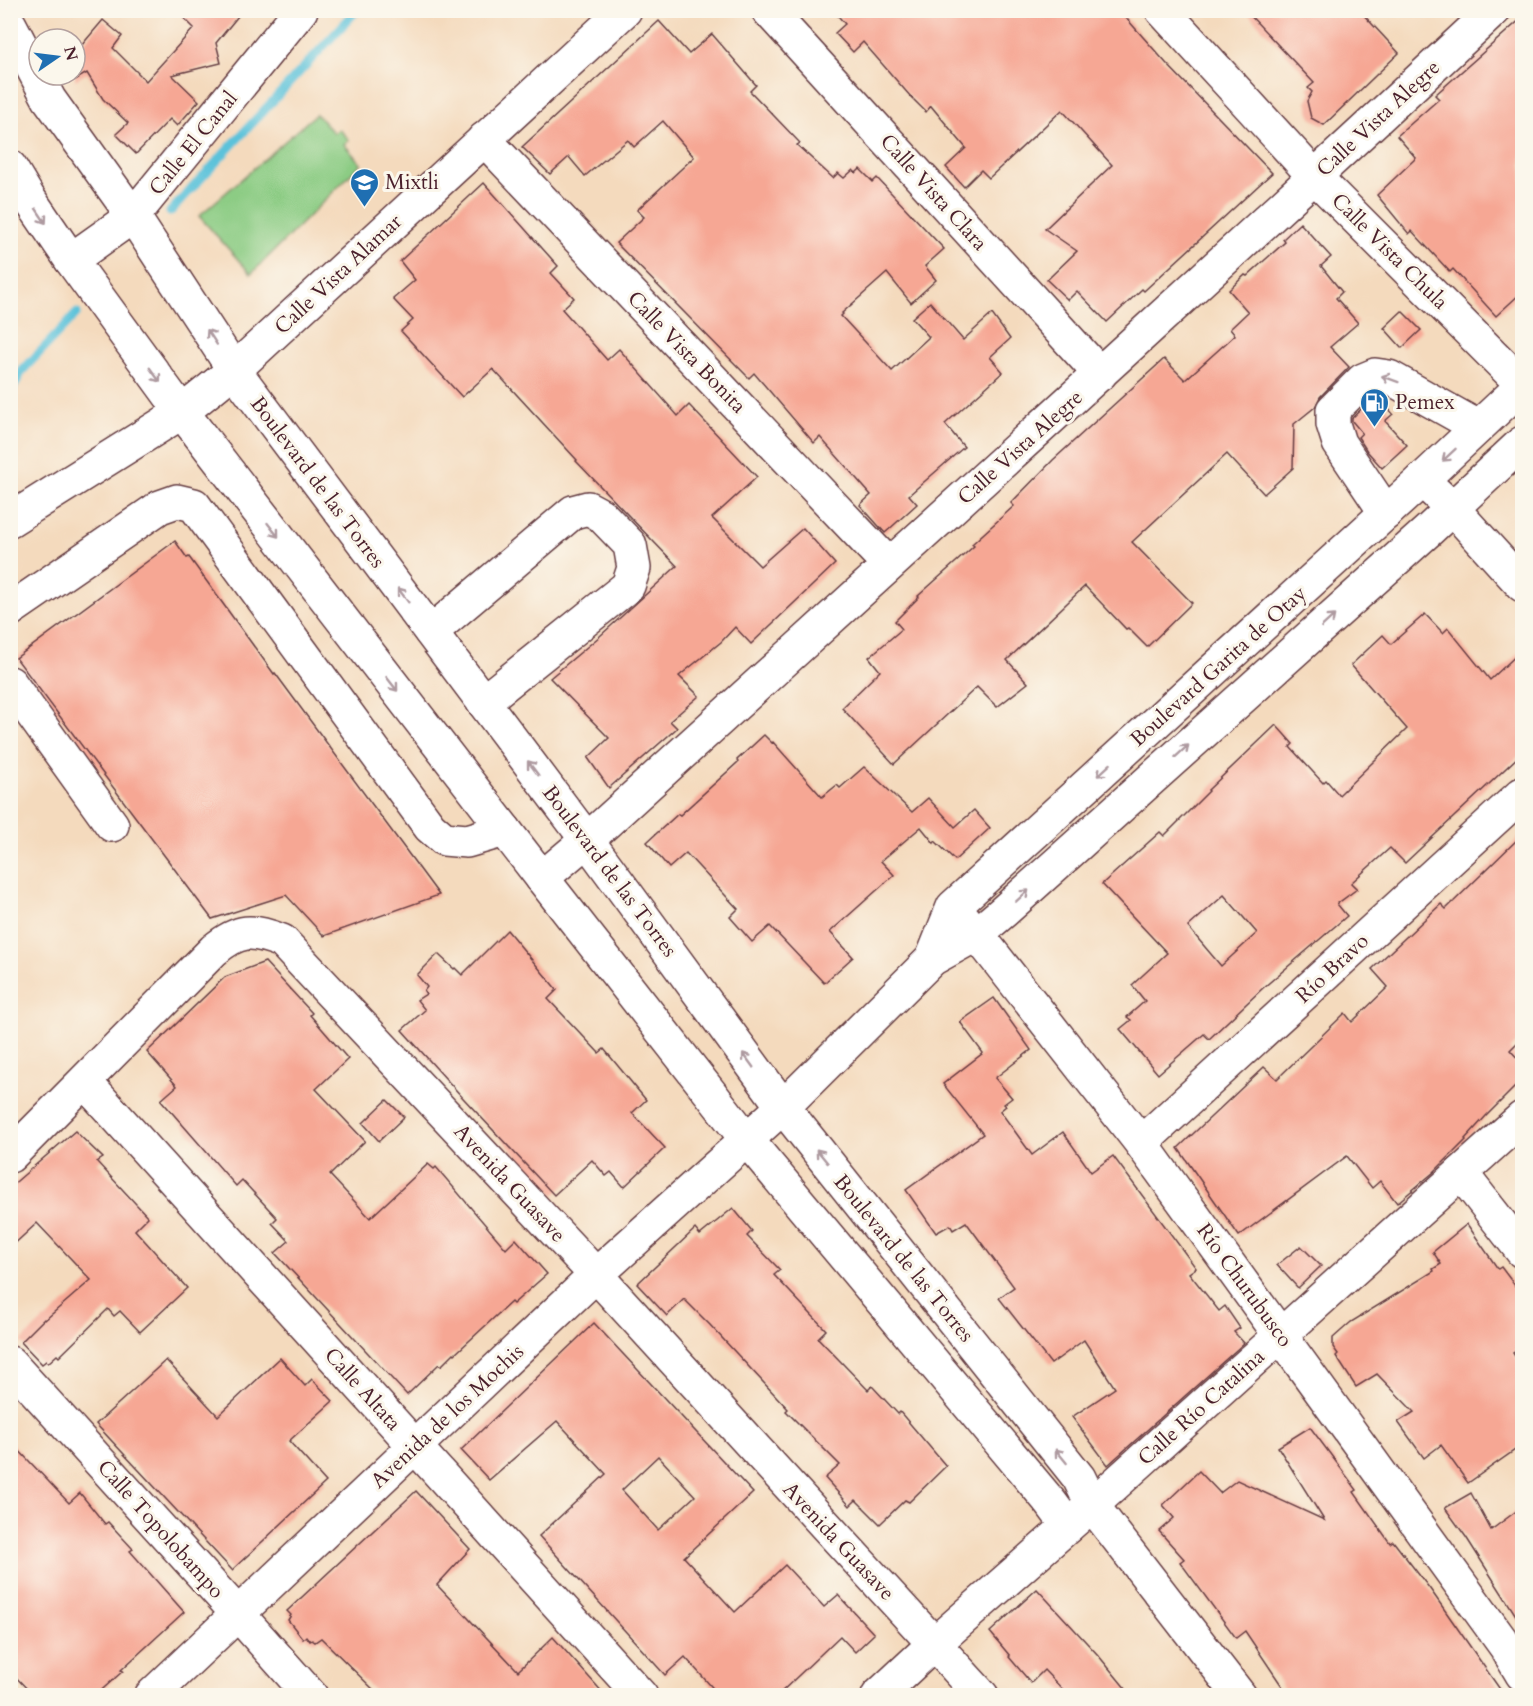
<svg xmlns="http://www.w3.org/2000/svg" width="1533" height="1706" viewBox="0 0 1533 1706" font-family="Cardo,serif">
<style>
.green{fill:#8ccc84;stroke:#6b7658;stroke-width:1.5}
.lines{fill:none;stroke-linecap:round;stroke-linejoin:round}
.stream{stroke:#5cc2da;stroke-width:9}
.building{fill:#f6a794;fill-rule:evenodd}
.minor-casing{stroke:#643b41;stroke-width:36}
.major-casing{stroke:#643b41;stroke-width:36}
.minor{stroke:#fff;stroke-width:33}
.major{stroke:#fff;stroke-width:33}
.oneway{stroke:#ae9aa0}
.labels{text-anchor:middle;stroke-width:6;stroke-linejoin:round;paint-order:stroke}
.street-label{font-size:21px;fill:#4a1f2b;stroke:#fbf7ec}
.poi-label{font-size:21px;fill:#4a1f2b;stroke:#fbf7ec;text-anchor:start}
</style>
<rect width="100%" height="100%" fill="#fbf7ec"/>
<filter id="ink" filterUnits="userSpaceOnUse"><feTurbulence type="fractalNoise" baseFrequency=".0167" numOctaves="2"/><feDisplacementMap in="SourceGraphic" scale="12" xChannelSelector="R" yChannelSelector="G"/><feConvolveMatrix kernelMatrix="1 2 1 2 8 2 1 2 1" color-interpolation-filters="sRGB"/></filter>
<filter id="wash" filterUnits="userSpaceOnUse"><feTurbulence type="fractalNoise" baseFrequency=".008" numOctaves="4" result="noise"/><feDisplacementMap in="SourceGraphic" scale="24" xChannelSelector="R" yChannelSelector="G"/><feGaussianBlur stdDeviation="1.35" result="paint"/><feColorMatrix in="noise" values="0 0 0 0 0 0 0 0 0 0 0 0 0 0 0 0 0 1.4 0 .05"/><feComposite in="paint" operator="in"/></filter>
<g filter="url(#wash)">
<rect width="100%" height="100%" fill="#f4dabd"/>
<!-- green -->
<polygon class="green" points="316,114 334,133 339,129 349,140 344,144 361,164 251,274 199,216"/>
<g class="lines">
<!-- stream -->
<g class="stream">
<polyline points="170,212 357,10"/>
<polyline points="10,393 22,371 77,313"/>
</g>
</g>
<g id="blocks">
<!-- building -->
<g class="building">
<polygon points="176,10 243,10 216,43 221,63 172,75 199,101 177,126 170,119 136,154 116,134 128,123 103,99 87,73 75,80 75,53 103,20 122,36 113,48 146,81 194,28"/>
<polygon points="833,10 1119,10 1166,63 1272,173 1144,291 1142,289 1107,322 1077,291 1068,300 1047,280 1077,251 1045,229 1112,165 1062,110 989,178 981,170 964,187 946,167 966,148 931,106 926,112 911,97 863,42 853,52 835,33 845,24"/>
<polygon points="1245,10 1359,10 1399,53 1324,125 1311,118 1307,101 1312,92 1308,88 1314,83"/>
<polygon points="1522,18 1522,292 1496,316 1453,269 1450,272 1412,231 1409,234 1377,195 1416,158 1397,136 1439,99 1435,95"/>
<polygon points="659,21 689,54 712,34 756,85 750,91 800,143 797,145 833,178 838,173 844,178 853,170 856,173 860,169 873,182 877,178 944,249 925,266 936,280 911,303 887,273 842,313 843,314 841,316 892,371 929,337 912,318 930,302 963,340 992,314 1010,339 990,357 1003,372 945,424 964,447 909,495 917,504 885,533 860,505 871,495 820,437 814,443 754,373 749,378 747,376 616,243 644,217 637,210 694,157 663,121 634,147 628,140 585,176 569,157 550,174 522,147"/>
<polygon points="484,183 558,266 551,273 574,298 562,309 607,360 619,349 678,416 689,405 757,477 712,518 760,566 803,528 835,564 751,644 735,627 721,642 679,676 699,696 670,721 677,728 609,788 588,758 609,738 550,678 600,636 677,566 576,461 577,460 493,369 462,397 401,331 413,320 393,299 415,280 400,261"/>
<polygon points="1300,223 1331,257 1321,266 1342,292 1336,298 1358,323 1330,347 1349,367 1320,397 1315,407 1294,424 1293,468 1264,494 1227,454 1132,542 1192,603 1147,647 1128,628 1126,629 1085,586 1007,660 1028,683 997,707 977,687 894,764 842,708 880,671 869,657 902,629 895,621 919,597 918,596 974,546 972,544 1014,506 1011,503 1053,460 1164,359 1185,380 1235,335 1230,329 1248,312 1229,290 1245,275 1247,276 1285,242 1283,239"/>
<polygon points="1402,311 1421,330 1402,348 1384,328"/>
<polygon points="1376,395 1393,414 1385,421 1407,445 1382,468 1367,451 1358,437 1362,433 1352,421 1352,418"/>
<polygon points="175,541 187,558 189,557 274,674 275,673 439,895 324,936 286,895 212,919 16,658"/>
<path d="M 1425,614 L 1443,633 L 1448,628 L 1490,680 L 1522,650 L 1522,753 L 1405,863 L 1390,848 L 1351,883 L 1357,889 L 1337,904 L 1347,916 L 1263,988 L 1209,1039 L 1204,1034 L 1158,1074 L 1120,1029 L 1131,1020 L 1127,1017 L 1145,1001 L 1132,985 L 1167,953 L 1102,884 L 1160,832 L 1164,836 L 1209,791 L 1208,790 L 1276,725 L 1293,744 L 1290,747 L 1323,783 L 1326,780 L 1339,795 L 1407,729 L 1351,665 L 1383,635 L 1391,644 ZM 1224,895 L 1257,933 L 1221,966 L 1188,927 Z"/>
<polygon points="764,735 772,743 773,742 822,797 837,785 840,788 864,767 912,812 928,798 955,827 974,810 990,828 955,860 935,841 934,843 921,827 881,861 894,875 830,932 853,957 824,983 770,926 752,942 730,917 738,909 686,853 669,868 647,842 678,814 680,815 738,762 737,760"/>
<polygon points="1522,835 1522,1038 1510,1050 1522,1063 1522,1080 1486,1116 1465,1139 1466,1140 1434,1172 1397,1203 1380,1181 1372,1188 1347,1156 1239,1236 1178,1148 1264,1067 1277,1079 1345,1013 1352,1022 1388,987 1372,969 1441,904 1446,909"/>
<polygon points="507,930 557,990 548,999 599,1053 604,1049 646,1100 632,1113 665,1148 624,1187 611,1172 606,1176 592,1160 554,1195 464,1099 402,1030 425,1010 417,1000 426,994 424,991 427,987 417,975 438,954 454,969 455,968 462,975"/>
<polygon points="265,962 312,1013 310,1015 348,1059 316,1089 365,1141 330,1175 370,1218 428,1164 434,1169 436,1167 506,1249 516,1239 547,1274 513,1304 511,1302 455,1354 454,1353 441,1366 439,1364 407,1395 275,1253 289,1241 272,1223 277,1218 242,1180 236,1186 161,1100 177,1086 147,1052 225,977"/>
<polygon points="994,998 1031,1050 995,1078 1012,1098 1004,1104 1006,1106 1000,1111 1032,1155 1063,1132 1091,1172 1113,1156 1196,1268 1189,1273 1219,1311 1225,1306 1240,1328 1234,1332 1244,1343 1108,1465 1072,1417 1115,1388 1084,1340 1051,1364 999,1298 1014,1287 966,1222 953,1230 950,1225 936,1233 906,1190 983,1134 943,1084 983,1053 960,1022"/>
<polygon points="387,1100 404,1117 379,1141 363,1123"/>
<polygon points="75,1131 103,1158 97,1162 148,1217 135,1230 187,1288 140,1332 120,1311 114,1316 108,1309 59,1357 57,1355 48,1363 46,1361 42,1364 21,1342 44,1319 45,1320 91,1280 37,1223 10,1248 10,1187"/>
<polygon points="733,1208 752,1231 747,1236 780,1270 774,1275 826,1330 818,1338 868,1390 872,1386 898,1414 900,1412 946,1466 909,1502 905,1500 880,1524 856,1500 850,1506 825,1478 840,1465 786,1411 788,1409 710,1325 684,1299 667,1316 637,1284 695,1229 700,1235"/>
<polygon points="1467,1224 1498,1269 1501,1267 1522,1295 1522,1347 1513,1353 1522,1367 1522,1445 1468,1483 1441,1445 1424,1458 1398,1422 1414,1412 1377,1374 1356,1387 1336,1356 1338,1354 1333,1347 1333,1338 1351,1322 1434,1271 1433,1269 1441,1264 1433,1252"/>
<polygon points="1301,1246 1321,1266 1298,1288 1277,1265"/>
<path d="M 594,1323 L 753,1493 L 684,1557 L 735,1612 L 785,1565 L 824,1607 L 838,1595 L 874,1634 L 855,1652 L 840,1636 L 778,1695 L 719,1695 L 685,1657 L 665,1675 L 539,1536 L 606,1474 L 557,1421 L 489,1480 L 461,1450 ZM 658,1456 L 695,1496 L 658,1530 L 622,1490 Z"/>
<polygon points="280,1358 305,1386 312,1379 333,1401 289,1441 326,1482 232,1570 96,1424 166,1360 218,1416"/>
<polygon points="1310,1427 1357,1490 1354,1492 1390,1543 1393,1541 1430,1589 1504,1695 1288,1695 1245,1631 1236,1638 1180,1562 1184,1559 1159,1531 1174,1518 1163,1505 1199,1471 1220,1493 1237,1480 1324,1520 1278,1447"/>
<polygon points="10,1441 69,1503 80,1493 105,1524 108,1522 133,1549 130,1551 184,1612 121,1670 123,1671 96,1695 33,1695 10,1671"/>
<polygon points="416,1491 470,1549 437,1585 518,1671 553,1637 605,1695 379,1695 321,1638 315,1642 312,1640 310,1641 306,1636 303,1639 288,1620 291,1615 287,1611"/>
<polygon points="1471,1493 1491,1530 1522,1507 1522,1625 1466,1537 1445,1508"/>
<polygon points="1037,1589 1098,1655 1131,1695 1068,1695 1044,1670 1031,1683 1009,1657 1010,1656 990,1632"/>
</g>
</g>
</g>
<g filter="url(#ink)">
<use href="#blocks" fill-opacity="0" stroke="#643b41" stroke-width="1.5"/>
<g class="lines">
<defs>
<g id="minor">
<polyline points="768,10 1100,374"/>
<polyline points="1162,10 1315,177 1522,384"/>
<polyline points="10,25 49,99 133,216 234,370 587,840 783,1107 1079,1478 1092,1505 1240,1696"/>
<polyline points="484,139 889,565"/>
<polyline points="10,167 28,197 71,260 182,412 542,878 747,1140 1051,1503 1068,1526"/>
<polyline points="71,260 133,216 301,10"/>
<polyline points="1422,480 1452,508 1522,585"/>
<polyline points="1386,513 1339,443 1333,424 1333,410 1363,380 1375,375 1389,377 1478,427"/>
<polyline points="10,520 182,412 234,370 625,10"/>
<polyline points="10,610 160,507 177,501 194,505 430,827 444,839 467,841 505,830"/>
<polyline points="431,632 573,512 588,508 601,515 630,545 634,568 628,586 483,702"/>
<polyline points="10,683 112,825"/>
<path d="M 542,878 L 587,840 C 890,564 1194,290 1494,10"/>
<polyline points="958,912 977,934 1141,1143 1506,1647 1522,1674"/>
<polyline points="85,1082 641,1696"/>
<polyline points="1141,1143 1522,794"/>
<path d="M 10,1156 L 214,950 C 239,929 252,929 282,941 L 596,1275 L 982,1696"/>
<polyline points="1461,1173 1522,1251"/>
<polyline points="10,1363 238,1614 311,1696"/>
<polyline points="878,1696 934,1644 1092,1505 1522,1118"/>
</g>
<g id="major">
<polyline points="932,959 953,907 1422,480 1522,386"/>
<polyline points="151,1696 596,1275 783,1107 932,959 977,934 1003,912 1429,530 1522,443"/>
</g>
</defs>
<!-- minor casing -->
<use href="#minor" class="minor-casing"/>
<!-- major casing -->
<use href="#major" class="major-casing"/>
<!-- minor -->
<use href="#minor" class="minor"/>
<!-- major -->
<use href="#major" class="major"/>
</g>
<!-- one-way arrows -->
<defs><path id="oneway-shaft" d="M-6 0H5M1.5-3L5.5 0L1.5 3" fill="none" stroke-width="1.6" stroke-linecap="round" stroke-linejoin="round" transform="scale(1.5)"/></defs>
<g class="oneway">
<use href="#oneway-shaft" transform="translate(41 216) rotate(56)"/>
<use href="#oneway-shaft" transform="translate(212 337) rotate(-123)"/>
<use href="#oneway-shaft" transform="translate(155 375) rotate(54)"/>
<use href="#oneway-shaft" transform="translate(1390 379) rotate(-160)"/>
<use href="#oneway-shaft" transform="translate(1449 455) rotate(137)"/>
<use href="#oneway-shaft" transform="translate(273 530) rotate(52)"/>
<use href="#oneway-shaft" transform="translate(403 595) rotate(-127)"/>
<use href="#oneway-shaft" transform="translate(1328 621) rotate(-42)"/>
<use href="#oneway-shaft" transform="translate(392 684) rotate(52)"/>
<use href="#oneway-shaft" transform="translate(1182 751) rotate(-42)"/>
<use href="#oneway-shaft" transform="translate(533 768) rotate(-127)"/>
<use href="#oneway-shaft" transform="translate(1104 770) rotate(138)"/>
<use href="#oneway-shaft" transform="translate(1022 896) rotate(-42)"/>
<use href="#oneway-shaft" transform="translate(748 1060) rotate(-126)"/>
<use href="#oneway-shaft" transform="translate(822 1156) rotate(-129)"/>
<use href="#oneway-shaft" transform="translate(1061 1456) rotate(-129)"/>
</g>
</g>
<!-- icons -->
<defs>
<symbol id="school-pin" viewBox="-11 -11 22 30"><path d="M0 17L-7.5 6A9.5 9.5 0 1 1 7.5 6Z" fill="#1f6fb2" stroke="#fbf7ec"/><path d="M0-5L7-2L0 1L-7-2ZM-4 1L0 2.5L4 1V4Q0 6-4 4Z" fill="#fff"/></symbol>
<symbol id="fuel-pin" viewBox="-11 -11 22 30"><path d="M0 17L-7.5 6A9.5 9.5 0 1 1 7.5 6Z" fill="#1f6fb2" stroke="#fbf7ec"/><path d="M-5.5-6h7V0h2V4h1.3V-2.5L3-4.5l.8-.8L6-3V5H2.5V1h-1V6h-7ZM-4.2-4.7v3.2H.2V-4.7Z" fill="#fff"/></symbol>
</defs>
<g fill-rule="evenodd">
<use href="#school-pin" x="348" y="166" width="33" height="45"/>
<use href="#fuel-pin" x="1358" y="386" width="33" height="45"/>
</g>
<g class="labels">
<!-- street labels -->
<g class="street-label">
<text transform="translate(1378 118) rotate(-43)" y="7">Calle Vista Alegre</text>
<text transform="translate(193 143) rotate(-51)" y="7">Calle El Canal</text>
<text transform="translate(934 192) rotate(48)" y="7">Calle Vista Clara</text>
<text transform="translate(1390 251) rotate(45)" y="7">Calle Vista Chula</text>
<text transform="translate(338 274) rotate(-43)" y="7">Calle Vista Alamar</text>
<text transform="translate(687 352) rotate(46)" y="7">Calle Vista Bonita</text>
<text transform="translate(1020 447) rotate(-42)" y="7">Calle Vista Alegre</text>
<text transform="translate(318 482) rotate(53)" y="7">Boulevard de las Torres</text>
<text transform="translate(1218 666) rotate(-42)" y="7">Boulevard Garita de Otay</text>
<text transform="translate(610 871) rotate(53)" y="7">Boulevard de las Torres</text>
<text transform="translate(1332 968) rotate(-43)" y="7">Río Bravo</text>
<text transform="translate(510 1183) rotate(47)" y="7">Avenida Guasave</text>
<text transform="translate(904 1258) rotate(51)" y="7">Boulevard de las Torres</text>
<text transform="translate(1245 1285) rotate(54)" y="7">Río Churubusco</text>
<text transform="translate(363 1389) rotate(48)" y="7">Calle Altata</text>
<text transform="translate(1201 1407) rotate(-42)" y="7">Calle Río Catalina</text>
<text transform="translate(447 1416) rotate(-43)" y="7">Avenida de los Mochis</text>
<text transform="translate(161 1529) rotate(48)" y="7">Calle Topolobampo</text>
<text transform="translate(839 1541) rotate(47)" y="7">Avenida Guasave</text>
</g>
<!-- poi labels -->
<g class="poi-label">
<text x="385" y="189">Mixtli</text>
<text x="1395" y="409">Pemex</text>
</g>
</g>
<!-- margin -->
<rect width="1533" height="1706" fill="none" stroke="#fbf7ec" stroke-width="36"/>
<!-- north arrow -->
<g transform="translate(57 57) rotate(76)"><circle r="28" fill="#fbf7ec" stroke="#b4a19f" stroke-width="1.5"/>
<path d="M0-4.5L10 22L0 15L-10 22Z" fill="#1f6fb2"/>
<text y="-9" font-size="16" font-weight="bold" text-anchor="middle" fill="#4a1f2b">N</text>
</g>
</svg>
